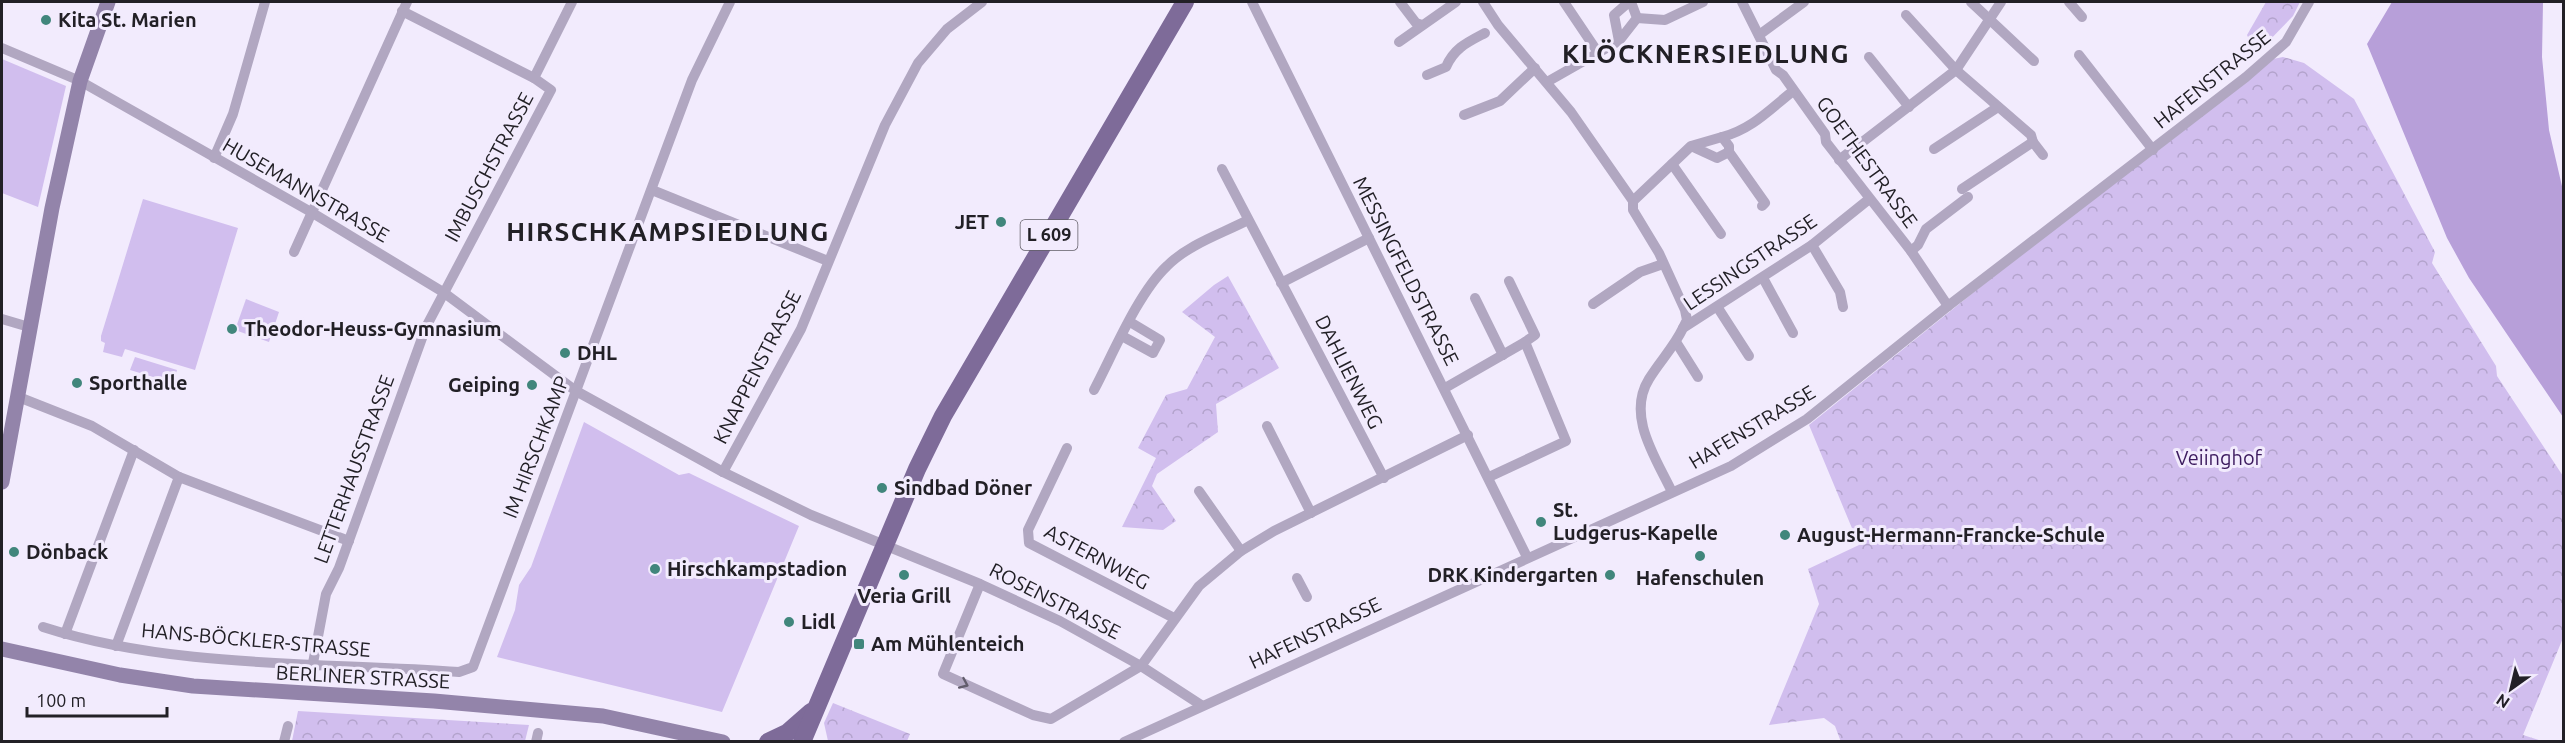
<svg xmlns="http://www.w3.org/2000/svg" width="2565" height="743" viewBox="0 0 2565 743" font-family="Ubuntu,sans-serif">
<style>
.grass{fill:#d1beee}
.forest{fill:url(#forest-crowns)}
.water{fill:#b79fd9}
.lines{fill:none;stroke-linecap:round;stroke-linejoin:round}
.street{stroke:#b1a7c1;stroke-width:10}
.secondary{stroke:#9384aa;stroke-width:15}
.primary{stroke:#7e6b99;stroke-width:18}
.oneway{stroke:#625d6c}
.poi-dot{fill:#41867c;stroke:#f2ebfd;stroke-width:2}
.labels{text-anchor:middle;stroke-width:6;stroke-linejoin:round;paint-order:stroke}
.shield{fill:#f2ebfd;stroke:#605d66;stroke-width:1.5}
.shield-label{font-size:18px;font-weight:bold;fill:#222026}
.poi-label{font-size:20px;font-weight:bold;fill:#222026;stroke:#f2ebfd;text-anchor:start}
.street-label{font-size:20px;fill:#222026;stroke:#f2ebfd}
.park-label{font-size:20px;fill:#3c1a5e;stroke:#f2ebfd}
.district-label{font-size:26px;font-weight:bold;letter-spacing:1.5px;fill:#222026;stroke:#f2ebfd}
</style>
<defs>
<pattern id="forest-crowns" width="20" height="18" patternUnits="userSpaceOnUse" patternTransform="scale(1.5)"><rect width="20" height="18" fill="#d1beee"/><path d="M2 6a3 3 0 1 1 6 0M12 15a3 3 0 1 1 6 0" fill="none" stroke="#b3a3cc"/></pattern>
</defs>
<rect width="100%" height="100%" fill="#f2ebfd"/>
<!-- grass -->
<g class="grass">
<polygon points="2,59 66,86 38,207 2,193"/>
<polygon points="143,199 238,228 195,370 125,349 122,357 103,352 105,343 101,341 101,336"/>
<polygon points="246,299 279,312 269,342 235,330"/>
<polygon points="135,357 177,370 173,383 130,370"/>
<polygon points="584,422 679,475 689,473 799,526 722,712 497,657 515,610 519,585 531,567"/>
</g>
<!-- forest -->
<g class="forest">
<polygon points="2266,2 2300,2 2293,16 2260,50 2253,48 2247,35"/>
<polygon points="2283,57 2304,63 2354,99 2435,252 2432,263 2496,366 2497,376 2563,476 2563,638 2523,735 2542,741 1841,742 1835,726 1824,718 1769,725 1819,604 1808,569 1859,545 1809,425 2128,168 2273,59"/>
<polygon points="1228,276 1279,368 1216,404 1218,432 1157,474 1152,486 1176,521 1163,530 1122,527 1156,458 1138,448 1166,395 1187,389 1215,337 1182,312 1214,285"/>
<polygon points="833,703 910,734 907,741 828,741 824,723"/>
<polygon points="298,711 529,725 525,741 292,741"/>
</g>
<!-- water -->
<polygon class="water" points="2392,2 2543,2 2542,57 2549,130 2564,195 2563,417 2469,278 2447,238 2367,44"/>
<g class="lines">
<!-- street -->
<g class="street">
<polyline points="1252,2 1527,557"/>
<polyline points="1400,2 1416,23 1422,25"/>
<polyline points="1483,2 1498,25 1571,112 1633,201 1633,210 1659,253 1685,310 1687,320 1683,328"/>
<polyline points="1564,2 1599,54"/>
<polyline points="1742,2 1776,70 1783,75 1825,134 1826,142 1911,251 1948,306"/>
<polyline points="1971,2 2034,61"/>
<polyline points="2069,2 2082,17"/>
<polyline points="1906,15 1956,70 2031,135 2033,142 1962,189"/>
<polyline points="1637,18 1665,20 1703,2"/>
<polyline points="1759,35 1804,2"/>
<polyline points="1619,41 1614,15 1629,2"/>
<polyline points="1399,42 1456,2"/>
<polyline points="2,48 80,81 311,212 443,292 576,391 723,472 811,515 980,584 1060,621 1141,666 1201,705"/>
<polyline points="2079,55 2153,150"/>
<polyline points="1869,57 1909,107"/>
<path d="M 1427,75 L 1446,67 C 1454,48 1468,42 1485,33"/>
<polyline points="534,78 572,2"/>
<polyline points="1547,82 1619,41 1637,18 1631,2"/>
<polyline points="1464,115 1500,101 1535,68"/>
<path d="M 1722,137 C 1752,129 1769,110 1793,91"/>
<polyline points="2033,142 2043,155"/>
<polyline points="1934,149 1998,107"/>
<polyline points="1729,152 1765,203 1762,206"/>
<polyline points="214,158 233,114 265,2"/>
<polyline points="1839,160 1956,70 2001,2"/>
<polyline points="1672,164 1721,234"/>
<polyline points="1222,169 1384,478"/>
<polyline points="652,190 828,261"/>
<polyline points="1633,201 1691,146 1722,137 1729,146 1729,152 1717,158 1691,146"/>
<polyline points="1812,245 1840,292 1843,307"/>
<polyline points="1911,251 1918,245 1926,229 1968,197"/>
<polyline points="294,252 407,2"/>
<polyline points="1763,278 1793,333"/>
<polyline points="1509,281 1535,335 1525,342"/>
<polyline points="1281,283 1369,238"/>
<polyline points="1475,298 1503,355"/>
<polyline points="1593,304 1640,272 1663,264"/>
<polyline points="1718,308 1749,356"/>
<polyline points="2,319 29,327"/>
<polyline points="1122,336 1153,353 1160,340 1130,322"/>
<polyline points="1676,342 1698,377"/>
<polyline points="1445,388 1525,342 1566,441 1489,477"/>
<path d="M 1094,390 C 1113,354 1138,293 1167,266 C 1189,244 1221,234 1248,220"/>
<polyline points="16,396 92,426 179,477 349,541"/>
<polyline points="1267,426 1311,513"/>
<polyline points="1067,448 1028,530 1029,543 1174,618"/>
<polyline points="723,472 801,329 885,125 918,63 947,29 982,2"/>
<polyline points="1199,491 1241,551"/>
<path d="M 1672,492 C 1656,458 1626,416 1649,379 C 1660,361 1674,347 1683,328 L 1812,245 L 1868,200"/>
<polyline points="1297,578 1307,597"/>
<polyline points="980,584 943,674 1033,715 1051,719 1141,666 1199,586 1241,551 1274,531 1468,435"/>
<path d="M 43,627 C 173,669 324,662 459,672 L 473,667 L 692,80 L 730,2"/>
<polyline points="65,634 134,450"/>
<polyline points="116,646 179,477"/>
<polyline points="313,663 326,594 339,568 426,327 551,90 534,78 402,11"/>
<polyline points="284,742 288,726"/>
<polyline points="536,742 538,733"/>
<polyline points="1124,742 1731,466 1807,419 1948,306 2246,77 2286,42 2309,2"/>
</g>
<!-- secondary -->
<g class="secondary">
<polyline points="2,482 52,208 80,81 108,2"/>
<polyline points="2,649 120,675 193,686 434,701 603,716 723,742"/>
</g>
<!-- primary -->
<g class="primary">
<polyline points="768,742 787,733 811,712"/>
<polyline points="802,742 917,469 943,416 1185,2"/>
</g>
</g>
<!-- one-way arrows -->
<defs><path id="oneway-chevron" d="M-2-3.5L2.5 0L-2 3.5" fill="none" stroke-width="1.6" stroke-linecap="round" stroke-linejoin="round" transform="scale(1.5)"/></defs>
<use class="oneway" href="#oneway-chevron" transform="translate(964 684) rotate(24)"/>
<!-- markers -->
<g class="poi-dot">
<circle cx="46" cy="20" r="6"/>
<circle cx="1001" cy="222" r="6"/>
<circle cx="232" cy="329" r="6"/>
<circle cx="565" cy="353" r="6"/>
<circle cx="77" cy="383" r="6"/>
<circle cx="532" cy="385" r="6"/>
<circle cx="882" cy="488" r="6"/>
<circle cx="1541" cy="522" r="6"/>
<circle cx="1785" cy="535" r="6"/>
<circle cx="14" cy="552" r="6"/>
<circle cx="1700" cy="556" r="6"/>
<circle cx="655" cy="569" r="6"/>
<circle cx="904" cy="575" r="6"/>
<circle cx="1610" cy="575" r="6"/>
<circle cx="789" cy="622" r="6"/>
<rect x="853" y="638" width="12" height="12" rx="3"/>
</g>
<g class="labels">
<!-- shield labels -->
<rect class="shield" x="1020.5" y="220" width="57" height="30" rx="4.5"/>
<g class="shield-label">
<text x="1049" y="241">L 609</text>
</g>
<!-- poi labels -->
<g class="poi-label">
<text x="58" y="27">Kita St. Marien</text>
<text x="989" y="229" text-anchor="end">JET</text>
<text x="244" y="336">Theodor-Heuss-Gymnasium</text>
<text x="577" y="360">DHL</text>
<text x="89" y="390">Sporthalle</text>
<text x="520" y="392" text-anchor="end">Geiping</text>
<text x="894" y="495">Sindbad Döner</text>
<text x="1553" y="517">St.<tspan x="1553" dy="23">Ludgerus-Kapelle</tspan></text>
<text x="1797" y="542">August-Hermann-Francke-Schule</text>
<text x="26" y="559">Dönback</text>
<text x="667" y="576">Hirschkampstadion</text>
<text x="1598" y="582" text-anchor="end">DRK Kindergarten</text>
<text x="1700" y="585" text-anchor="middle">Hafenschulen</text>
<text x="904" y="603" text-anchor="middle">Veria Grill</text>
<text x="801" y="629">Lidl</text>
<text x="871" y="651">Am Mühlenteich</text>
</g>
<!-- street labels -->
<g class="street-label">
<text transform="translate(2212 79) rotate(-39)" y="7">HAFENSTRASSE</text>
<text transform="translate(1867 162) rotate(54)" y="7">GOETHESTRASSE</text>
<text transform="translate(489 167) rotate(-62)" y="7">IMBUSCHSTRASSE</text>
<text transform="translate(306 190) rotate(30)" y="7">HUSEMANNSTRASSE</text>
<text transform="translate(1750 262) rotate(-34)" y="7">LESSINGSTRASSE</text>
<text transform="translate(1406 271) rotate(63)" y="7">MESSINGFELDSTRASSE</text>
<text transform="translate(757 367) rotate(-63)" y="7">KNAPPENSTRASSE</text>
<text transform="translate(1349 372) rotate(63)" y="7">DAHLIENWEG</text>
<text transform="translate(1752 427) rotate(-31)" y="7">HAFENSTRASSE</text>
<text transform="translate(536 447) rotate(-69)" y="7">IM HIRSCHKAMP</text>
<text transform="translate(354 469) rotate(-70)" y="7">LETTERHAUSSTRASSE</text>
<text transform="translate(1097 557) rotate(28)" y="7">ASTERNWEG</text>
<text transform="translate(1055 601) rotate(27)" y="7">ROSENSTRASSE</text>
<text transform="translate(1315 633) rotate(-25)" y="7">HAFENSTRASSE</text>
<text transform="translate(256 640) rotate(5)" y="7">HANS-BÖCKLER-STRASSE</text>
<text transform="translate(363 677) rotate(3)" y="7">BERLINER STRASSE</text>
</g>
<!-- park labels -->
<g class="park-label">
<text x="2219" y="465">Veiinghof</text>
</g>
<!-- district labels -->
<g class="district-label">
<text x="1706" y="63">KLÖCKNERSIEDLUNG</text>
<text x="668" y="241">HIRSCHKAMPSIEDLUNG</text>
</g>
</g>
<!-- border -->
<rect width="2565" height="743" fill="none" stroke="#222026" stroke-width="6"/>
<!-- north arrow -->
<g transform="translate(2511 689) rotate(214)" stroke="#f2ebfd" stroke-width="4.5" paint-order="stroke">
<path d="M0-4.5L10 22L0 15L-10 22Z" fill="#222026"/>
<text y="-9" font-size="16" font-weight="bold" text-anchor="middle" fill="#222026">N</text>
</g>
<!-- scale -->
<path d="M27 707v9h140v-9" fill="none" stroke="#222026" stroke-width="3"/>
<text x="36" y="707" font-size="18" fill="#222026" stroke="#f2ebfd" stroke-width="4.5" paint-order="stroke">100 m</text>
</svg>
